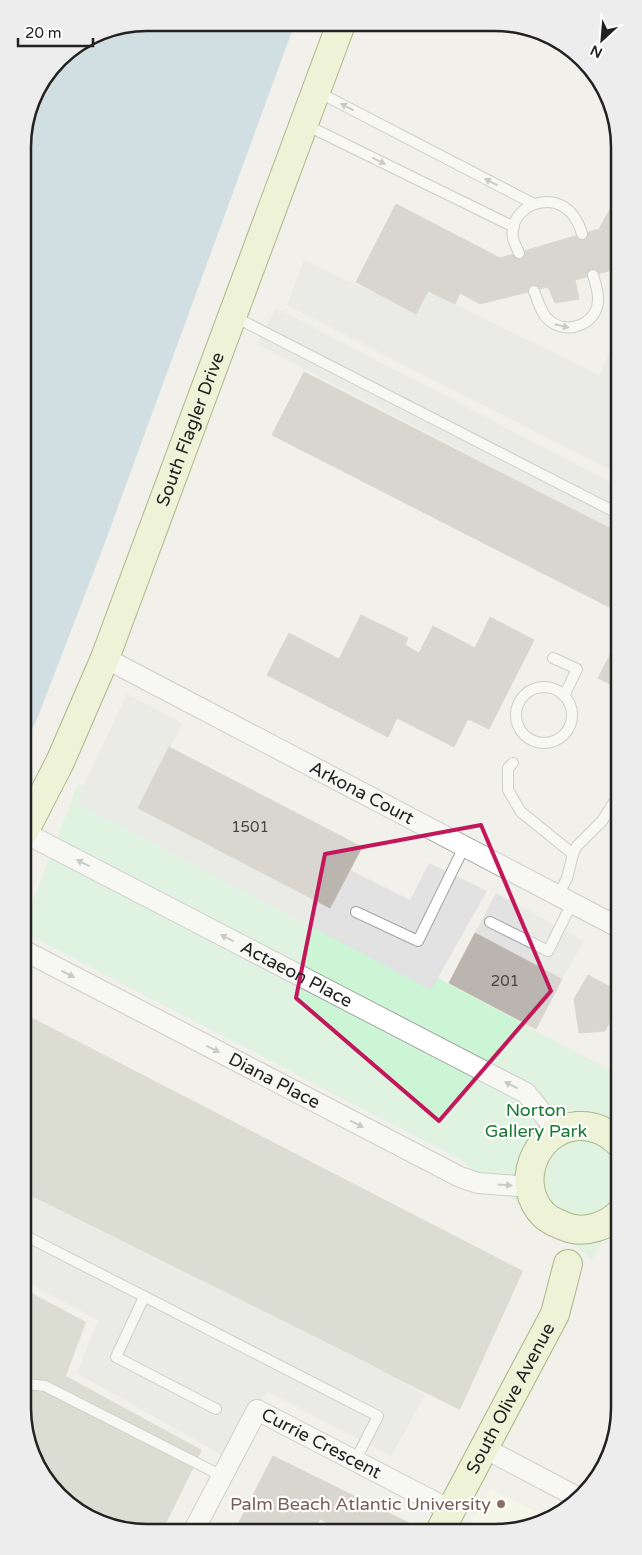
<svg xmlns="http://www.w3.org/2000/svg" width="642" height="1555" viewBox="0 0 642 1555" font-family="'Varela Round',sans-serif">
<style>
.education{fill:#f9fde7}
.construction{fill:#c3c5b5}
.park{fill:#ccf5d6}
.parking{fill:#e2e2e2}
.water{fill:#aec9da}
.building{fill:#bab6af;stroke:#c2b9ad}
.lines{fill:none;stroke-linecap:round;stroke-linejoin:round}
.lane-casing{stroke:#a3a3a3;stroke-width:12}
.street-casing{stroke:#a3a3a3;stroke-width:22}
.secondary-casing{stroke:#577210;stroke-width:30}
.lane{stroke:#fff;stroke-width:10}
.street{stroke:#fff;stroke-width:20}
.secondary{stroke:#eaf5c4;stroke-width:28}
.oneway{fill:#9c9c9c}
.marked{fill:none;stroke:#c2185b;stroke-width:4;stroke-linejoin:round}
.education-dot{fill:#8d6e63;stroke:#fff;stroke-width:2}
.labels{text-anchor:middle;stroke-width:4.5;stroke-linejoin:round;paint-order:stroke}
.number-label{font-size:15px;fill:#484745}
.street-label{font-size:18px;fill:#222;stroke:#fff}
.park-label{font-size:18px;fill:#17792f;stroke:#fff}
.education-label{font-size:18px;fill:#785e54;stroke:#fff;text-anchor:end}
.rim{fill:none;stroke:#222;stroke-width:2.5}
</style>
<rect width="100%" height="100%" fill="#f1f0ea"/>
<!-- education -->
<polygon class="education" points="490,1489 550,1518 527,1528 468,1529"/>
<!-- construction -->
<g class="construction">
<polygon points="25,1014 523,1271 460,1410 26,1194"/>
<polygon points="26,1290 86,1322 66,1376 202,1450 163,1530 123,1530 59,1496 27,1440"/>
</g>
<!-- park -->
<polygon class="park" points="78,784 618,1075 619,1213 592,1259 459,1159 25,933 25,921"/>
<!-- parking -->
<g class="parking">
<polygon points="304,260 416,313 428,291 599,375 616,340 616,473 287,305"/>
<polygon points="276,308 616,485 617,532 257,344"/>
<polygon points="127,694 183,723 138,808 330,908 350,870 410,900 429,863 487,891 431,990 76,802"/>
<polygon points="496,893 584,941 562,979 475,933"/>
<polygon points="26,1193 374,1366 425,1395 391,1456 267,1391 231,1460 77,1373 98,1320 26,1282"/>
</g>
<!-- water -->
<polygon class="water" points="147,23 295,23 104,545 39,714 25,745 23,139 35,92 65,54 100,32"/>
<!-- building -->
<g class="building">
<polygon points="616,198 616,269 575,280 579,299 555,303 548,287 480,304 460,293 455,304 428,291 416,314 356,282 396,204 500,258 599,229"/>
<polygon points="304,372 617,532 617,611 272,435"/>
<polygon points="361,615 408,638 405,645 419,653 433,626 475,648 490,617 534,640 489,729 468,719 454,747 397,718 388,737 267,675 289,633 339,659"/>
<polygon points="612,651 617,654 617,688 598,678"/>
<polygon points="169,747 362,847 330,908 138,808"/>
<polygon points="475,933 562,979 536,1029 449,983"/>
<polygon points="588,975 618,991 618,1025 610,1021 605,1031 579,1033 574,999"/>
<polygon points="273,1456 409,1523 405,1529 341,1529 320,1519 314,1529 235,1530"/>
</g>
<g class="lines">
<defs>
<g id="lane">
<polyline points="318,92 534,204"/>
<polyline points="304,124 514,227"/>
<path d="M 519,253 C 517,248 514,243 513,238 C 507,202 568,181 582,234"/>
<path d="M 534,291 C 538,301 541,314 550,321 C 569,336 599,323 598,298 C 598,291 595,282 593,275"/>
<polyline points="233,316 617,513"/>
<polyline points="553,658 577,669 564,696"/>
<circle cx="544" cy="715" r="28"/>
<polyline points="513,763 508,768 508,790 521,812 573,854"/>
<polyline points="558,896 567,878 573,854 577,846 602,821 616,799 617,761"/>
<polyline points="356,912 418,941 464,847"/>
<polyline points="490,922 548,951 572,903"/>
<polyline points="26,1236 378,1416 355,1461"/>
<polyline points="144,1297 116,1357 216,1409"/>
<polyline points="27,1384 45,1386 222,1476"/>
</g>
<g id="street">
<path id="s1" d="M 105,658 L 618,927"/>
<path id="s2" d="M 25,833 L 526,1093 L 557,1131"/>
<path id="s3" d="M 25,951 L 460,1177 L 478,1183 L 530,1187"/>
<polyline points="484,1448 579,1498"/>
<path id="s4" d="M 194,1530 L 257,1410 L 450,1510"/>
</g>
<g id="secondary">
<path id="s5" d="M 25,830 L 60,762 L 105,658 L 341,24"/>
<path d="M 618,1142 C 607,1131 593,1125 577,1126 C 534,1130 513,1186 545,1216 C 552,1222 561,1225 569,1228 C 586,1233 607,1226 619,1214"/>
<path id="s6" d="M 441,1529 L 555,1314 L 568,1264"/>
</g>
</defs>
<!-- lane casing -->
<use href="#lane" class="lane-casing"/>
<!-- street casing -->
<use href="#street" class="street-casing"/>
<!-- secondary casing -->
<use href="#secondary" class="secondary-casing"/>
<!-- lane -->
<use href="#lane" class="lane"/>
<!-- street -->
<use href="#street" class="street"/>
<!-- secondary -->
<use href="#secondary" class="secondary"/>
</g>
<!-- one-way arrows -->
<defs><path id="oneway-solid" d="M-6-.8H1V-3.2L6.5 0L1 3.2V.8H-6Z" transform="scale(1.25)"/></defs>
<g class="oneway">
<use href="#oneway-solid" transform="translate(347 107) rotate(-153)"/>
<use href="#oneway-solid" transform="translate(379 161) rotate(26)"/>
<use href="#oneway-solid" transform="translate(491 182) rotate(-153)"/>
<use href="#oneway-solid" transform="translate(562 326) rotate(13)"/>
<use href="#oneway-solid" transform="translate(83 863) rotate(-153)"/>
<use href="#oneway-solid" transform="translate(227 938) rotate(-153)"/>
<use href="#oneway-solid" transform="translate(68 974) rotate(27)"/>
<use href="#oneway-solid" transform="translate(213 1049) rotate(27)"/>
<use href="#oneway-solid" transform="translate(511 1085) rotate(-153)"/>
<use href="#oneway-solid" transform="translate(357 1124) rotate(27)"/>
<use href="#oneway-solid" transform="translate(505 1185) rotate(4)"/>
</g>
<!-- marked area -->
<path d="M0 0H642V1555H0ZM 481,825 L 551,991 L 439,1121 L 296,998 L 325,854 Z" fill="#f1f0ea" fill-opacity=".55" fill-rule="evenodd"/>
<path class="marked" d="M 481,825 L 551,991 L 439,1121 L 296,998 L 325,854 Z"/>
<!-- markers -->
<circle class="education-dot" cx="501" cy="1504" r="5"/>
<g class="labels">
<!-- number labels -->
<g class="number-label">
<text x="250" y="832">1501</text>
<text x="505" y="986">201</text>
</g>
<!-- street labels -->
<g class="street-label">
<text dy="6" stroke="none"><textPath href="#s5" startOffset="434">South Flagler Drive</textPath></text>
<text dy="6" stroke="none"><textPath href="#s1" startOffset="290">Arkona Court</textPath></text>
<text dy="6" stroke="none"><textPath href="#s2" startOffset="306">Actaeon Place</textPath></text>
<text dy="6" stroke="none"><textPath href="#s3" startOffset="281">Diana Place</textPath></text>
<text dy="6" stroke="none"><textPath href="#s6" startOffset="148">South Olive Avenue</textPath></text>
<text dy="6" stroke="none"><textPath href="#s4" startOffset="208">Currie Crescent</textPath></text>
</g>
<!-- park labels -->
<g class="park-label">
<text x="536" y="1116">Norton<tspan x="536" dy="21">Gallery Park</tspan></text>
</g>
<!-- education labels -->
<g class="education-label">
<text x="491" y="1510">Palm Beach Atlantic University</text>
</g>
</g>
<!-- crop -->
<path d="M0 0H642V1555H0ZM147 31H495A116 116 0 0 1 611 147V1408A116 116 0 0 1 495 1524H147A116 116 0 0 1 31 1408V147A116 116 0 0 1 147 31Z" fill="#ededed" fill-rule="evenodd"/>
<path class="rim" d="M147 31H495A116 116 0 0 1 611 147V1408A116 116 0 0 1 495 1524H147A116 116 0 0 1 31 1408V147A116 116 0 0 1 147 31Z"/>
<!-- north arrow -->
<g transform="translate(602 40) rotate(206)" stroke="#ffffff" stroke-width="4" paint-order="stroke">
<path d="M0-4L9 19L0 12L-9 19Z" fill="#222222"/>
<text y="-8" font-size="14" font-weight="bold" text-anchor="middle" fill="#222222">N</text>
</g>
<!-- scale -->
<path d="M18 38v8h75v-8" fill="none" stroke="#222222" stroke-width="2.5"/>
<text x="25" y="38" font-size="15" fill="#222222" stroke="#ffffff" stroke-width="4" paint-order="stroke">20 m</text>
</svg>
